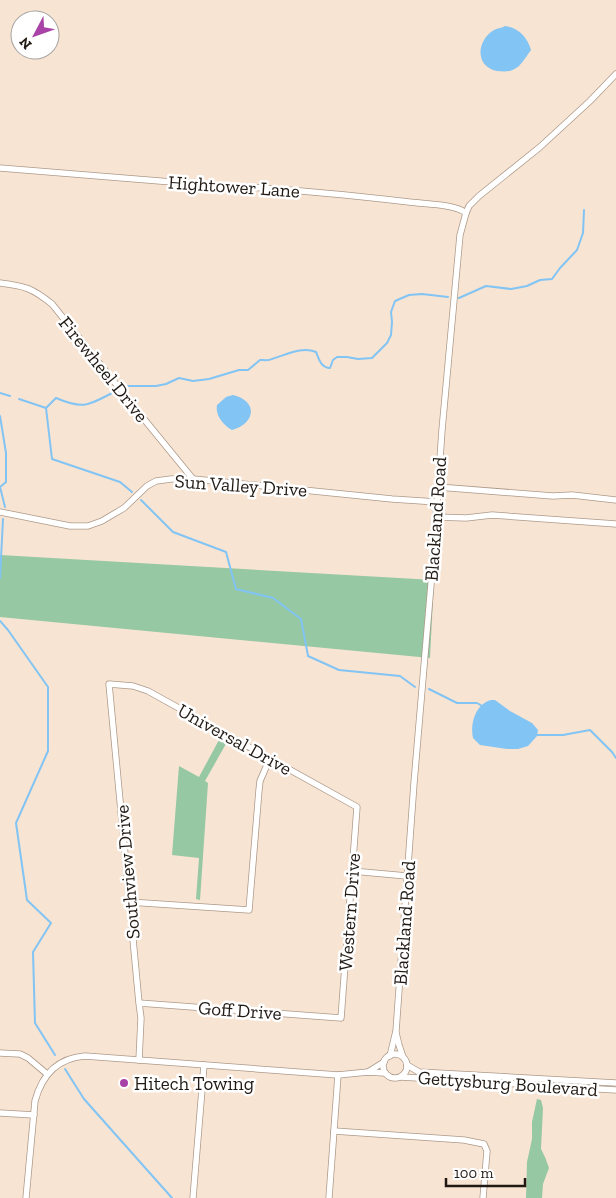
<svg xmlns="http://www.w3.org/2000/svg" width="616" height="1198" viewBox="0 0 616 1198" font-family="'Zilla Slab',serif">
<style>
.green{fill:#96c8a3}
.water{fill:#82c4f3}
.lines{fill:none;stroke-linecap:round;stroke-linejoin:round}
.stream{stroke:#82c4f3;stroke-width:2}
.minor-casing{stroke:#ac9989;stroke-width:7}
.minor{stroke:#fff;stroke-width:5.5}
.poi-dot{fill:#a942a6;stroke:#fff;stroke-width:2}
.labels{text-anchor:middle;stroke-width:5;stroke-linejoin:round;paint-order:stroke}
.street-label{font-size:19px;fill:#211a14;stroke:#fff}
.poi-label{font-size:19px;fill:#211a14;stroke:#fff;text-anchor:start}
</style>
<rect width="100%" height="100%" fill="#f8e4d3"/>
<!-- green -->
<g class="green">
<polygon points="0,555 434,580 430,658 0,617"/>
<polygon points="220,738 227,742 205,781 208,783 200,900 196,899 199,858 172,855 179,766 199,777"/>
<polygon points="537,1099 541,1100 543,1108 541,1149 545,1157 549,1168 543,1184 542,1198 526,1198 527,1162 532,1139 532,1122"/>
</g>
<!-- water -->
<g class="water">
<path d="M 505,26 C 519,28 527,37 531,50 C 527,55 524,61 519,66 C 512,72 506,72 497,71 C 474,66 477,40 494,30 C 498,28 502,28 505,26 Z"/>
<path d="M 233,395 C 258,401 256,423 232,430 C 223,425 215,415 217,405 L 226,397 Z"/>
<path d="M 491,700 L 495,700 L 510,711 L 532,723 L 538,730 L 537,736 L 528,746 L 518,749 L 507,749 L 480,745 L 473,738 C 470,725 475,704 491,700 Z"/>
</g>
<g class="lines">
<!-- stream -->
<g class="stream">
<polyline points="459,298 486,286 511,289 527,286 540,280 552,279 560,268 577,250 583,233 584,210"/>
<path d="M 123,386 L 156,386 L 166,384 L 179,378 L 193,381 L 209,379 L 239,370 L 248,370 L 260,360 C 264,360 269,361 272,359 C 286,355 302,346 316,352 C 319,359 321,368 330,368 L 333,360 L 337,357 L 347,357 L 358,359 L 372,358 L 387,343 L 391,335 L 392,322 L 391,312 L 395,301 L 409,295 L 422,294 L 448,297"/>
<polyline points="0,393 10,396"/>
<polyline points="19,399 46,408 52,459 120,482 132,492"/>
<path d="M 46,408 L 56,398 C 84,410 89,405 114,392"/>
<polyline points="0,416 6,453 6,482 0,487 5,507"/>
<polyline points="141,500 173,532 226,552 236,589 273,598 301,619 308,656 339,670 400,676 415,687"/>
<polyline points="0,578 3,519"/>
<polyline points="0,621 8,630 48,687 48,751 16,823 27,900 51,923 33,952 35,1023 55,1055"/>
<polyline points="429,689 457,703 477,703 484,707"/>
<polyline points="536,735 563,735 590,730 612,752 616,758"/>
<polyline points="65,1069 84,1099 172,1198"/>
</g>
<defs>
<g id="minor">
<path d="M 0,168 L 221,186 C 283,188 347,195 409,202 C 424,204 455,204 466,213"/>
<path d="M 0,283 C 25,286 32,288 52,304 L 148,424 L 193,479"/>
<polyline points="438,487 553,496 572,495 616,500"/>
<polyline points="0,512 70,526 88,526 102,521 112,515 124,508 147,486 156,481 171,479 193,479 323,492 392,499 437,502"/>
<polyline points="436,517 466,518 492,515 616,524"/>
<polyline points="352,871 407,876"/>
<polyline points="129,902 249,910 259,790 260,781 270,758"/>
<polyline points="396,1033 399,1045 403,1057"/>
<polyline points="0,1053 20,1054 28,1058 47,1074"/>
<circle cx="395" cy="1066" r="12"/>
<polyline points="390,1056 396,1031 414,783 433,561 442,430 460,235 466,213 469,206 479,196 540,147 590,101 616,74"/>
<polyline points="139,1060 141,1018 139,1003 109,684 133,686 148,691 357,807 341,1018 139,1003"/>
<polyline points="407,1065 419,1072 616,1083"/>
<polyline points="368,1072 384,1062"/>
<polyline points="401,1077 616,1090"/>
<polyline points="0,1113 34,1115"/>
<polyline points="334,1131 464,1140 484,1144 487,1151 483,1198"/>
<path d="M 26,1198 L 35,1101 C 42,1075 58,1058 85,1056 L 338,1075 L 368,1072 L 385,1073"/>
<polyline points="193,1198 204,1065"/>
<polyline points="329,1198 338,1075"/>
</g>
</defs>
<!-- minor casing -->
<use href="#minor" class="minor-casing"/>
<!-- minor -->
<use href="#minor" class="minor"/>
</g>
<!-- markers -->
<circle class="poi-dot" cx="124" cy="1083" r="5"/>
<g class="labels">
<!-- street labels -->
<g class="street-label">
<text transform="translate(234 186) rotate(4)" y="7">Hightower Lane</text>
<text transform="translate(104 369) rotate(51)" y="7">Firewheel Drive</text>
<text transform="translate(241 485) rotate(4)" y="7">Sun Valley Drive</text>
<text transform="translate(435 519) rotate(-86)" y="7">Blackland Road</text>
<text transform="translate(235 739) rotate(29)" y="7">Universal Drive</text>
<text transform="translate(127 872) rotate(-95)" y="7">Southview Drive</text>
<text transform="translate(349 912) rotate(-86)" y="7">Western Drive</text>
<text transform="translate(404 923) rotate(-86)" y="7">Blackland Road</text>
<text transform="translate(240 1010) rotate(4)" y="7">Goff Drive</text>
<text transform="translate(508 1083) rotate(4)" y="7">Gettysburg Boulevard</text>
</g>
<!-- poi labels -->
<g class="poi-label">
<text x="134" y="1090">Hitech Towing</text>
</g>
</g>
<!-- north arrow -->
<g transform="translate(35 35) rotate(229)"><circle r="24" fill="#ffffff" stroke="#a6a3a1"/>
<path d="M0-4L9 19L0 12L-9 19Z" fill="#a942a6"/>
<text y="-8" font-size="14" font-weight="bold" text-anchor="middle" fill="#211a14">N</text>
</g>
<!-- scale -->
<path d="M446 1178v8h79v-8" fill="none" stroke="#211a14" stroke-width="2.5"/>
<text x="454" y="1178" font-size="15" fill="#211a14" stroke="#ffffff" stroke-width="4" paint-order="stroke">100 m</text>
</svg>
